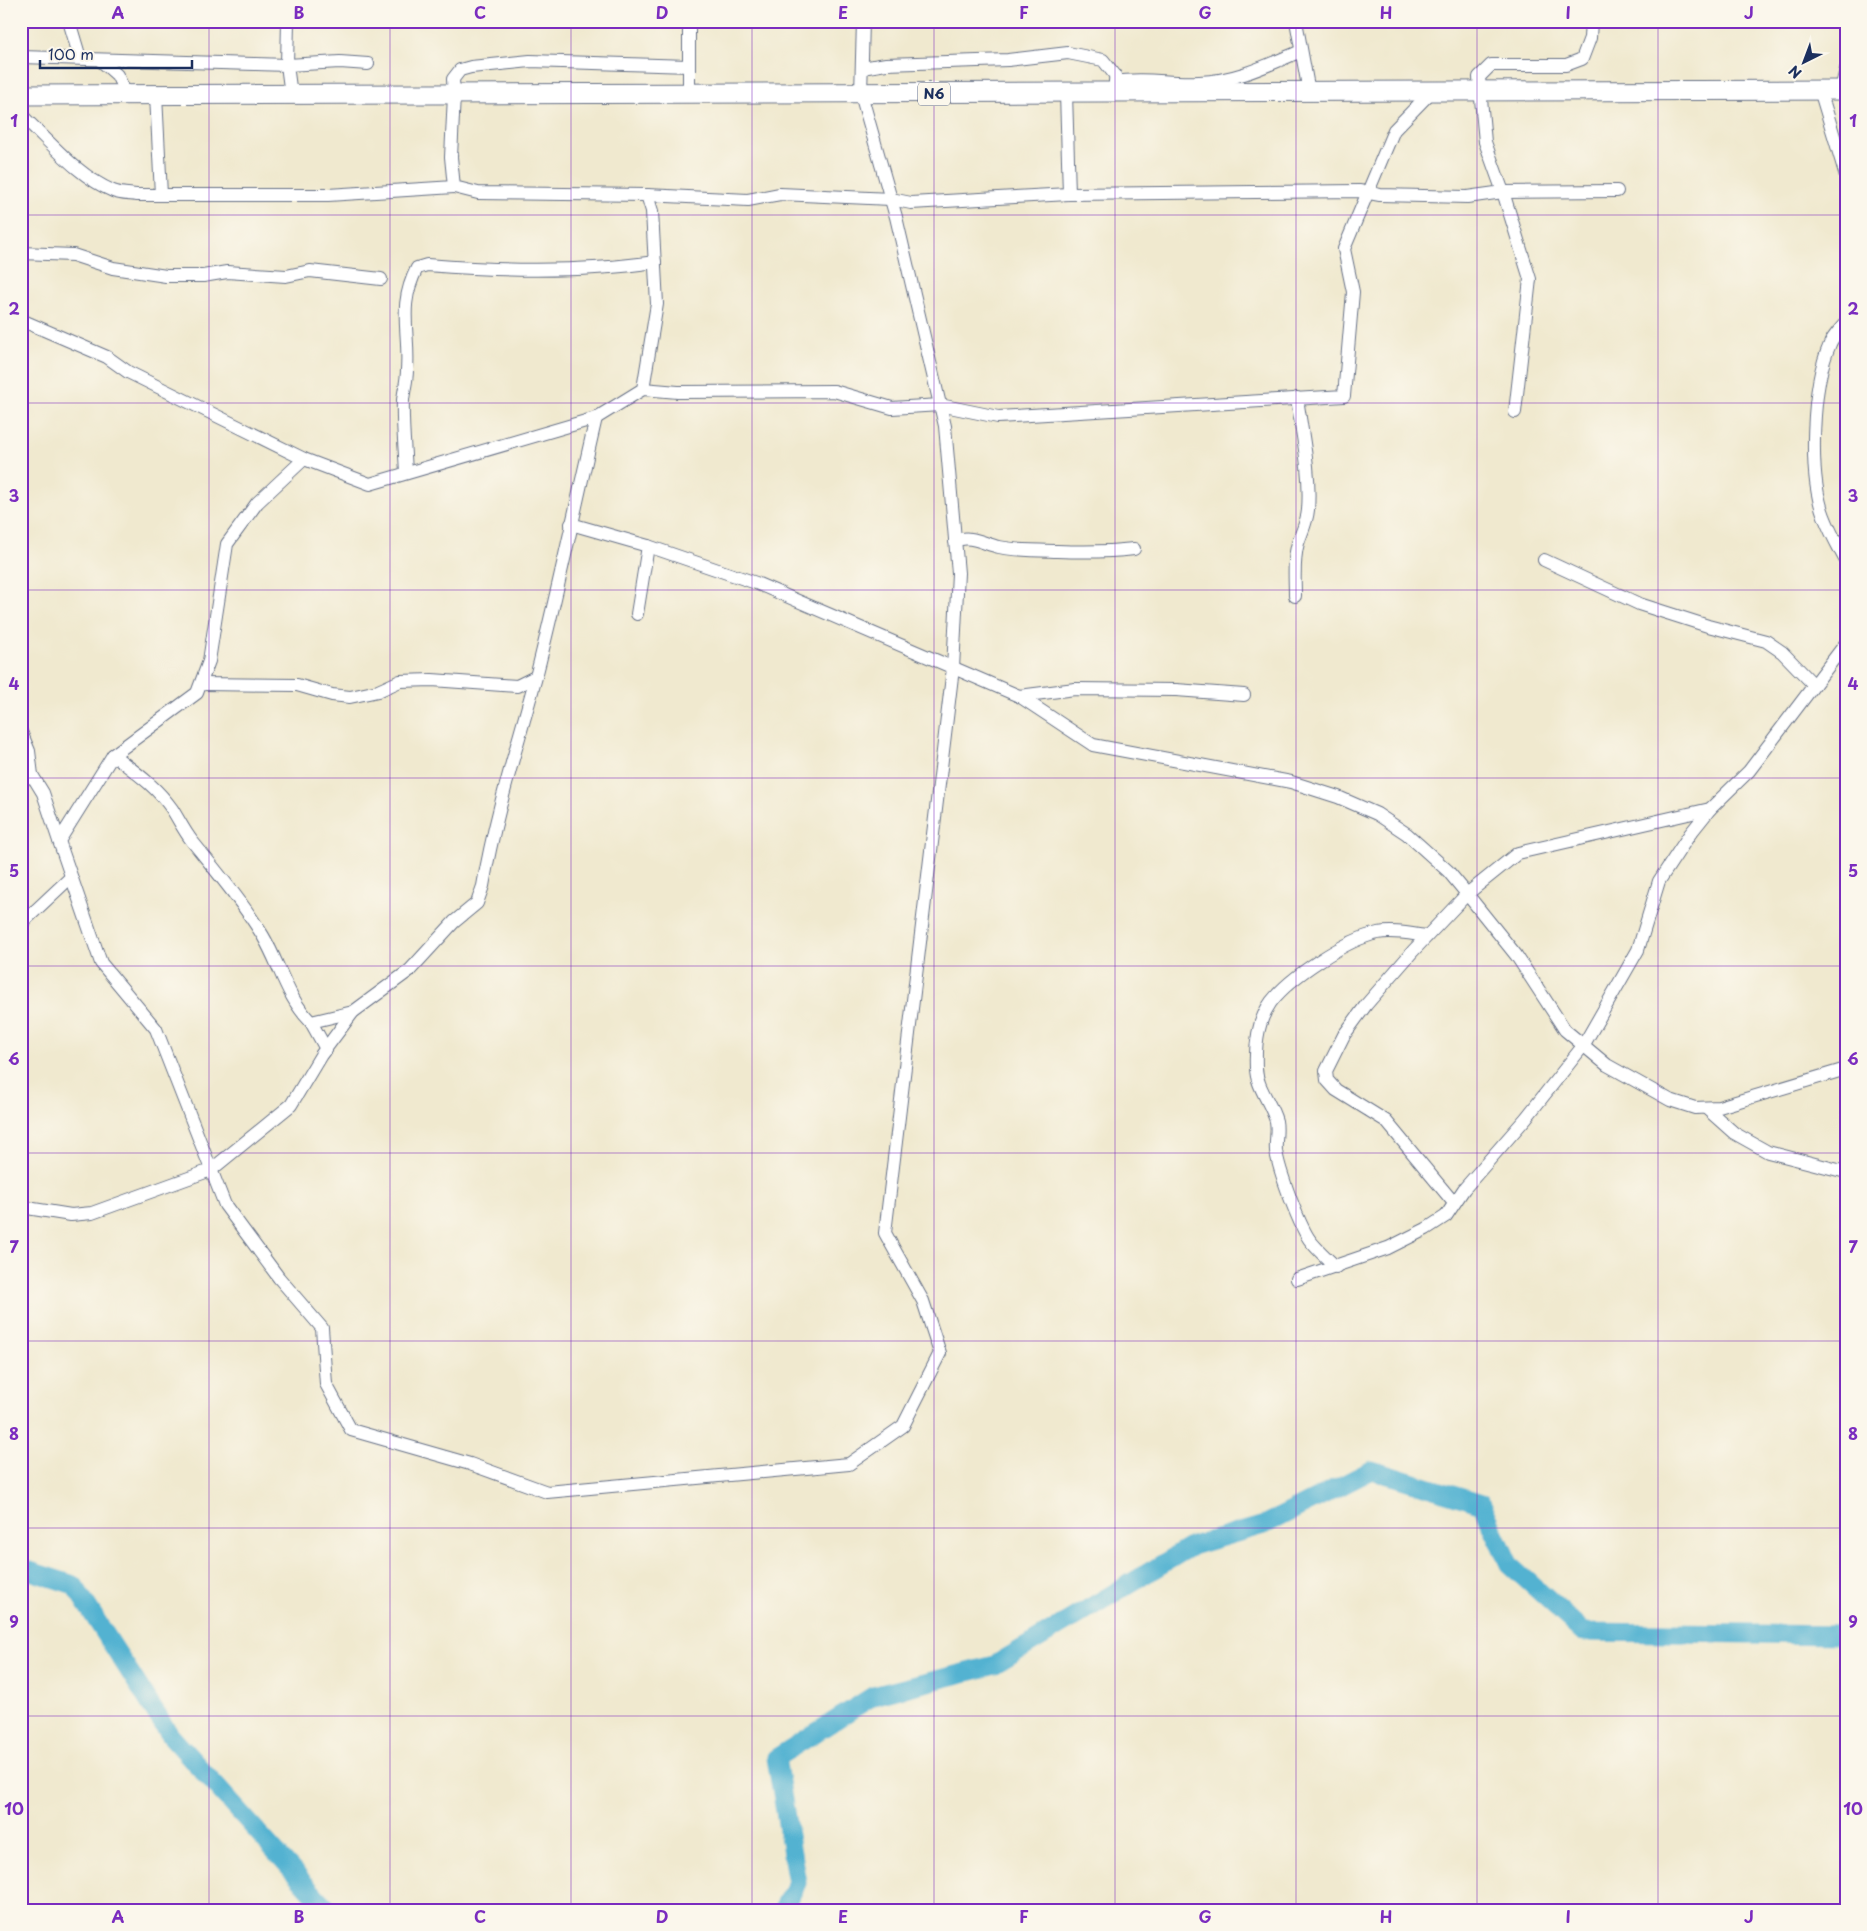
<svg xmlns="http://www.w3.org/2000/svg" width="1867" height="1931" viewBox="0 0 1867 1931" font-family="'Playpen Sans',sans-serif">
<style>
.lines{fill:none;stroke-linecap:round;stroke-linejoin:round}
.river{stroke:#52b2d1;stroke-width:19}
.minor-casing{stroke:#667086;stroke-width:14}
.highway-casing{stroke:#667086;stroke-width:21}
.minor{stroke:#fff;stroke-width:12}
.highway{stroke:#fff;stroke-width:19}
.grid{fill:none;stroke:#7b2cbf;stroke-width:1;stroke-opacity:0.55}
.labels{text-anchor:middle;stroke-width:4.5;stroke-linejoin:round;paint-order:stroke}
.shield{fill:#fbf7ec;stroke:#5e6b89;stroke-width:1}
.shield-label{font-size:14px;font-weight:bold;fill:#1b2f5e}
.neatline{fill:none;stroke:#7b2cbf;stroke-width:2}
.grid-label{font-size:16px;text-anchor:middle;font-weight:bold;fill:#7b2cbf}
</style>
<rect width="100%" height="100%" fill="#fbf7ec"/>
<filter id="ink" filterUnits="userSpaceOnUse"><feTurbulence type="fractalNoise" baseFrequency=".02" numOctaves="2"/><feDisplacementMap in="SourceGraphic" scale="10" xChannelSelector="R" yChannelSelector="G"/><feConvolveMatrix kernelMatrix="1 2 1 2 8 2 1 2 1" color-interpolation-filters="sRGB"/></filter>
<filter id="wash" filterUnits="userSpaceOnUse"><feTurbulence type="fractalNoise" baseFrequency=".0096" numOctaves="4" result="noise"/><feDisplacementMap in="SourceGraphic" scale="20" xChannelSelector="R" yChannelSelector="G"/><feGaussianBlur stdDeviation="1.12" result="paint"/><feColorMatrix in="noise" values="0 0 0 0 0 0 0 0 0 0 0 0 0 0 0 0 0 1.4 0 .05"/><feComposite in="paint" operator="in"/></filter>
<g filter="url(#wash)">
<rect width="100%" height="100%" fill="#f0e9cf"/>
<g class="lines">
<!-- river -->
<g class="river">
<polyline points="21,1568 74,1585 170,1735 321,1902 331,1910"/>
<polyline points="782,1910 797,1883 776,1758 873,1696 995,1665 1192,1546 1264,1525 1372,1470 1482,1504 1509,1564 1584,1632 1846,1635"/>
</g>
</g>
</g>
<g filter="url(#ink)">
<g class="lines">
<defs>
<g id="minor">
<polyline points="69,21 80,58"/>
<polyline points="288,21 287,65 291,95"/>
<polyline points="689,21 689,94"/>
<polyline points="1296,21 1309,92"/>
<polyline points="1845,21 1846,34"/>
<polyline points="21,57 287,65 340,62 368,64"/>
<polyline points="100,60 117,75 127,96"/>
<polyline points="862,68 886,64 1008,60 1068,53 1103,60 1115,75 1116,93"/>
<path d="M 1115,82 C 1147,77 1169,84 1199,82 C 1236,81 1268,65 1301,51"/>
<polyline points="1820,90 1846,176"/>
<polyline points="1841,90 1846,69"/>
<polyline points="1066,93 1069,194"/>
<polyline points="156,95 161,195"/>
<path d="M 21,115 C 50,141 77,176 113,191 C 120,194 129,194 136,195 L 328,195 L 454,187"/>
<polyline points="647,195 748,200 780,194 891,199 911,203 1069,194 1359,191 1380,195 1467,197 1503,192 1617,191"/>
<polyline points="21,253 73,255 113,268 166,276 203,276 227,272 286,276 310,271 381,279"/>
<polyline points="21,320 107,357 128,372 304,459 370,484 596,418 643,389 657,304 652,211 647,195 478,193 454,187 451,157 454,95 453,79 460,70 471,67 530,61 689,66"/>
<path d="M 1846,322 C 1841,329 1833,336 1830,344 C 1812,385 1808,474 1824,516 C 1830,532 1838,546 1846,561"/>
<polyline points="643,389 678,392 834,391 892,408 940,405 998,417 1344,396 1353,292 1344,249 1394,130 1431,92"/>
<polyline points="1515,412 1530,279 1503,192 1485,142 1479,77 1491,65 1566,65 1582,59 1590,38 1591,21"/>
<polyline points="304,459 257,503 227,544 209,661 197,693 113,755 59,841 101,963 156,1029 225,1205 279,1278 322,1328 326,1384 351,1430 470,1464 547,1492 849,1464 903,1426 940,1353 923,1301 885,1233 953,668 958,573 945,426 896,217 861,94 863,21"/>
<path d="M 406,473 C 405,449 402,424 403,400 C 404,390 407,380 407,370 C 410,331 397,307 417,268 L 427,265 C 502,271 579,273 655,262"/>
<polyline points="571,524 648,546 756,583 1019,696 1093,745 1291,782 1338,797 1377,814 1407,834 1448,871 1467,894 1516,955 1565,1030 1607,1065 1670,1100 1695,1108 1719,1107 1846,1069"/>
<path d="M 955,541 C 970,534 984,544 999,547 C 1018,551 1038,550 1057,551 C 1083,552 1108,552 1134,549"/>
<polyline points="1544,560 1639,604 1708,626 1766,641 1782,652 1814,685"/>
<path d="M 1295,596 C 1295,579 1293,560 1298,543 C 1302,531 1307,522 1308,510 C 1311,473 1302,434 1297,398"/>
<polyline points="637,614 648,546"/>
<polyline points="201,684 297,685 332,695 350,697 378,691 400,681 432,680 517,686 535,677"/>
<polyline points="1019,696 1075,689 1176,690 1244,695"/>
<polyline points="21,732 29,751 32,775"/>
<path d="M 113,755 C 135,772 156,786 172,809 C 179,820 184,831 192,841 C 217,872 243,903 263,936 C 280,965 287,998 311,1022 L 353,1012"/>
<polyline points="21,781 32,775 43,793 59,841"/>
<polyline points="21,924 71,877"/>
<polyline points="311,1022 326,1049"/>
<polyline points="1706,1108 1734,1133 1768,1152 1846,1172"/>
<polyline points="1454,1203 1386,1121 1336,1090 1327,1080 1326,1071 1344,1035 1366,1005 1413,951 1467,894 1518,853 1710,809 1749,771 1846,643"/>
<path d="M 21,1207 L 71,1215 L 92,1213 L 211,1170 L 291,1105 L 321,1055 L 353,1012 L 410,970 L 454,922 L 477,903 L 483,886 C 495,815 517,747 536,677 C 558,591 576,504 596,418"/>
<path d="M 1336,1267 C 1327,1258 1316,1249 1309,1239 C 1298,1222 1279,1171 1276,1151 C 1275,1140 1278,1131 1276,1121 C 1271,1103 1256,1086 1256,1068 C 1255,1046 1258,1020 1271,1002 C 1290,977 1347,939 1378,933 C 1393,930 1411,934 1427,936"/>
<polyline points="1297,1279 1388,1248 1426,1229 1446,1216 1464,1189 1526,1118 1583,1046 1638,950 1659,881 1690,834 1710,809"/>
</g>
<polyline id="highway" points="21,95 1846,90"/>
</defs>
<!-- minor casing -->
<use href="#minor" class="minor-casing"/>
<!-- highway casing -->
<use href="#highway" class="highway-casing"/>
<!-- minor -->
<use href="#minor" class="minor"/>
<!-- highway -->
<use href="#highway" class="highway"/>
</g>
</g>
<!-- grid -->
<path class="grid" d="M 209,21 L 209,1910M 390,21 L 390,1910M 571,21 L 571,1910M 752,21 L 752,1910M 934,21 L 934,1910M 1115,21 L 1115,1910M 1296,21 L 1296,1910M 1477,21 L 1477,1910M 1658,21 L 1658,1910M 21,215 L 1846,215M 21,403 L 1846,403M 21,590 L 1846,590M 21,778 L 1846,778M 21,966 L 1846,966M 21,1153 L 1846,1153M 21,1341 L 1846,1341M 21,1528 L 1846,1528M 21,1716 L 1846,1716"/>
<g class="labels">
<!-- shield labels -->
<rect class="shield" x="918" y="82.5" width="32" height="23" rx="4"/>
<g class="shield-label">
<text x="934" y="99">N6</text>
</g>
</g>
<!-- margin -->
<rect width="1867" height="1931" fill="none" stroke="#fbf7ec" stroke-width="55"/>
<!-- north arrow -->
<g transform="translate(1804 62) rotate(222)" stroke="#fbf7ec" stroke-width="4" paint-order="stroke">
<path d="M0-4L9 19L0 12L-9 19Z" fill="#1b2f5e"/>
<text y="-8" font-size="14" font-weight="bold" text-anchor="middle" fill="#1b2f5e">N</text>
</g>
<!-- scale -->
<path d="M40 60v8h152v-8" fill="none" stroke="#1b2f5e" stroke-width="2.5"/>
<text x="48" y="60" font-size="15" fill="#1b2f5e" stroke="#fbf7ec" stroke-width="4" paint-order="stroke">100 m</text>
<rect x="28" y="28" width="1812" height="1876" class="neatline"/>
<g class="grid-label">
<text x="118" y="19">A</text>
<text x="299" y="19">B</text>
<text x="480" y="19">C</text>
<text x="662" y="19">D</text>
<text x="843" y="19">E</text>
<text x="1024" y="19">F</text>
<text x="1205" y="19">G</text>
<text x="1386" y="19">H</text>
<text x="1568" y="19">I</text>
<text x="1749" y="19">J</text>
<text x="14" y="127">1</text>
<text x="1853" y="127">1</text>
<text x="14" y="315">2</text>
<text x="1853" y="315">2</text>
<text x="14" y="502">3</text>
<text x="1853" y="502">3</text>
<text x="14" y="690">4</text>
<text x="1853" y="690">4</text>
<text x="14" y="877">5</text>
<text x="1853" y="877">5</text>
<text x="14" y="1065">6</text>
<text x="1853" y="1065">6</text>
<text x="14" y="1253">7</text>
<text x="1853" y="1253">7</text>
<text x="14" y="1440">8</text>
<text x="1853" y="1440">8</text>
<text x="14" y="1628">9</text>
<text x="1853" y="1628">9</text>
<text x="14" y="1815">10</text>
<text x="1853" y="1815">10</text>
<text x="118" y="1923">A</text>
<text x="299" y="1923">B</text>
<text x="480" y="1923">C</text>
<text x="662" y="1923">D</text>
<text x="843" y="1923">E</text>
<text x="1024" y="1923">F</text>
<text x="1205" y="1923">G</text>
<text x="1386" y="1923">H</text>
<text x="1568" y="1923">I</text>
<text x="1749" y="1923">J</text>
</g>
</svg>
